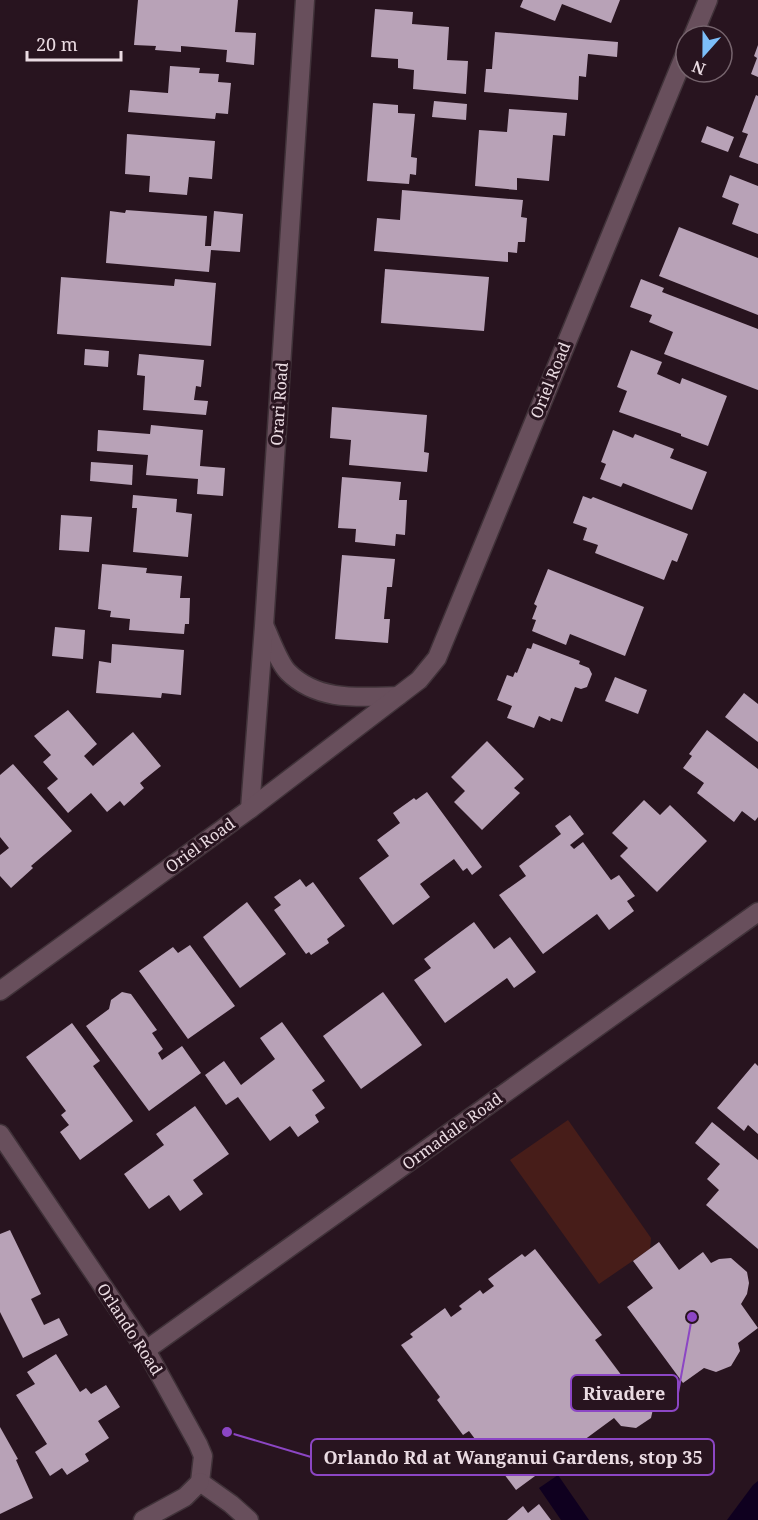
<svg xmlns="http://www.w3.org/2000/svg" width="758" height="1520" viewBox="0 0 758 1520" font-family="'Noto Serif',serif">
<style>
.green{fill:#471d19}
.water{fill:#0f001f}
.building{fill:#b8a2b7}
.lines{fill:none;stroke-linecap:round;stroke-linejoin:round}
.minor-casing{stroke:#403239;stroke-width:21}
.minor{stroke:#684f5c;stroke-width:18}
.labels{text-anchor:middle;stroke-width:6;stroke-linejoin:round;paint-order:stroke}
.street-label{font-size:16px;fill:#eadbe2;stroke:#28141f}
.leader{fill:none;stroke:#8c46c4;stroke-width:2}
.callout-dot{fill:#8c46c4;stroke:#28141f;stroke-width:2}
.callout{fill:#28141f;stroke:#8c46c4;stroke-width:2}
.callout-label{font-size:18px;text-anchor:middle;font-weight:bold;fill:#eadbe2}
</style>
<rect width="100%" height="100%" fill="#28141f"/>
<!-- green -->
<polygon class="green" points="568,1120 651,1238 650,1249 599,1284 510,1160"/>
<!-- water -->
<g class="water">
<polygon points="558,1475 589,1520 561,1520 539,1488"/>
<polygon points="758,1481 758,1520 727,1520 753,1485"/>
</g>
<!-- building -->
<g class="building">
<polygon points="138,0 238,0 235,32 256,33 254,65 226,62 227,50 181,46 181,52 155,50 156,46 134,45"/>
<polygon points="523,0 620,0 611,23 562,4 555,21 520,7"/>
<polygon points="375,9 413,12 412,24 449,27 447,60 468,61 466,94 413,89 414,70 398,68 398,59 371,57"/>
<polygon points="495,32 618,42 617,57 588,54 586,77 579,76 578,100 484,92 486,69 492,69"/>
<polygon points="758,45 758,77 751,74 757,58 754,56"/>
<polygon points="170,66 200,68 199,73 219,74 218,82 231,83 228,114 216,113 215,119 128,112 130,90 168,93"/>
<polygon points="756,95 758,96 758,164 739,157 748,134 742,132"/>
<polygon points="434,101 467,104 466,120 432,117"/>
<polygon points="373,103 398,105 398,113 415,114 411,157 417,158 416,175 410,174 409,184 367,181"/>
<polygon points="509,109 567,113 565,136 553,135 549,181 517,178 517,190 475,186 479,130 507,132"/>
<polygon points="707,126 734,137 728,152 701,142"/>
<polygon points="127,134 215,141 212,179 189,177 187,195 149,192 150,176 125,174"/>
<polygon points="730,175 758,186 758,234 732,224 739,204 722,197"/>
<polygon points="402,190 523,200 521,217 527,218 525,242 518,242 517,253 508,252 508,262 374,251 377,218 400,220"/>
<polygon points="126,210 207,216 205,246 211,246 214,211 243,214 240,252 211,250 209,272 106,263 110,211 125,213"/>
<polygon points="679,227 758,258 758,315 659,276"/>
<polygon points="385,269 489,277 484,331 381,323"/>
<polygon points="61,277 174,286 175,279 216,283 211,346 57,334"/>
<polygon points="641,279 664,288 662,292 758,329 758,390 664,354 673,332 649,322 652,315 630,307"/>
<polygon points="85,349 109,351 108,367 84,365"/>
<polygon points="631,350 662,362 657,374 680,384 682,378 727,396 708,446 681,436 681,434 619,412 627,391 617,387"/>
<polygon points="139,354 204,360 201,387 196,386 194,400 208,401 206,415 143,410 145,376 137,375"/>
<polygon points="332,407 427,415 424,452 429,453 427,472 349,465 351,440 330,438"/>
<polygon points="151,425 203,430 200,466 225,468 223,496 197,494 198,479 146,475 148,455 97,451 98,430 150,434"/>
<polygon points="613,430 633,438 635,434 674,449 670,458 707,472 692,510 623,483 621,487 600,479 606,464 601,462"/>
<polygon points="91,462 133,465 132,485 90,481"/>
<polygon points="342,477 401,482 399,500 407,500 405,535 396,534 395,546 355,542 356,529 338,528"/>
<polygon points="133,495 177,499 176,512 192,514 188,557 133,552 137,508 132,508"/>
<polygon points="583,496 591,499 593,497 688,534 677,562 672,560 664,580 595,553 598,545 583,540 587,528 573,523"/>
<polygon points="61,515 92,517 89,552 59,550"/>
<polygon points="342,555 395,559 392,587 387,587 384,619 390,619 388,643 335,639"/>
<polygon points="102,564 147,568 146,573 182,576 180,598 190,598 189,624 185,624 184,634 129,630 130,619 110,617 111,611 98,609"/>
<polygon points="548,569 644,607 625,656 570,634 566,645 532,631 536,620 532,619 537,606 534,604"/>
<polygon points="55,627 85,630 83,659 52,656"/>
<polygon points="533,643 580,661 579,664 589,668 592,674 587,687 581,689 575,687 562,722 551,718 550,721 539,716 534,728 507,718 512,706 497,700 507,675 513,677 515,672 517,673 527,648 531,649"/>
<polygon points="112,644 184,650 181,695 162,693 161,698 96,693 99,661 111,663"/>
<polygon points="615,677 647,690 638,714 605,701"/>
<polygon points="744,693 758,704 758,742 725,717"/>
<polygon points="68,710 97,744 84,756 93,766 133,732 161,766 140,783 144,788 124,806 120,801 107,812 91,793 68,813 47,788 58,779 43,762 51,755 34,736"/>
<polygon points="707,730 758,769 758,817 755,821 742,811 734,822 697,793 704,783 683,768 692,756 689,754"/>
<polygon points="487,741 524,779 514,788 520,793 482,830 454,802 465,791 451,777"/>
<polygon points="13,764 72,831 31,866 33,868 11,888 0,876 0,855 9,848 0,837 0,775"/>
<polygon points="427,792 482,867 472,875 467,868 463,871 454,859 420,884 430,897 393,925 359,878 389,856 377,840 400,823 393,813 414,798 416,800"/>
<polygon points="644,800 660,815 670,805 707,841 657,892 620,856 628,848 612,833"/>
<polygon points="570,815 584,834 570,845 574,849 583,842 611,880 619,875 635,896 627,901 634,911 609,930 597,914 543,954 499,895 526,876 519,866 561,834 555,826"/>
<polygon points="300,879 306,887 313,882 345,926 327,939 329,943 311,955 309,952 306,954 274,910 281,905 274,897"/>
<polygon points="247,902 286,954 240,988 203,937"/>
<polygon points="474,922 494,949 510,937 536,972 514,988 507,978 445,1023 414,980 431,968 424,959"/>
<polygon points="190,945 235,1006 188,1039 139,971 173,947 178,953"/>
<polygon points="122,992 131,994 157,1030 152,1033 163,1049 158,1053 162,1060 182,1046 201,1073 149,1111 86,1026 109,1009 111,1000"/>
<polygon points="383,992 422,1045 361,1089 323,1036"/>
<polygon points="282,1022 325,1081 312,1090 325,1108 315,1115 319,1122 298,1137 290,1126 270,1141 238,1097 226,1105 205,1075 224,1061 241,1085 275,1059 260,1038"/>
<polygon points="72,1023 100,1061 93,1066 133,1121 80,1160 60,1132 69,1125 61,1115 66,1111 26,1057"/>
<polygon points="755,1063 758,1066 758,1134 748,1125 744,1131 717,1108"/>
<polygon points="195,1106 229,1154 193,1180 203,1194 180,1211 169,1195 149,1209 124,1174 164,1145 156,1134"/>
<polygon points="712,1122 758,1160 758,1249 706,1205 719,1190 707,1179 720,1164 695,1143"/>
<polygon points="10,1230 41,1294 31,1299 44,1325 59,1318 68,1335 23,1358 0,1312 0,1234"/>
<polygon points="659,1242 679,1270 703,1252 711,1263 719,1259 731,1258 747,1272 749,1283 747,1294 741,1304 758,1328 738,1343 740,1351 731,1366 716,1372 704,1368 683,1383 627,1307 653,1288 633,1261"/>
<polygon points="535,1249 602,1335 595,1340 628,1384 645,1386 655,1400 651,1418 636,1428 621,1426 614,1418 516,1490 504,1474 502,1475 469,1431 463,1435 437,1400 440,1397 401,1345 413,1337 410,1334 445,1308 451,1317 462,1309 459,1306 480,1290 483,1294 494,1286 488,1279 522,1254 525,1257"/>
<polygon points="56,1354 80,1392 86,1388 91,1394 106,1385 120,1407 98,1421 109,1438 85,1454 89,1461 67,1475 62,1468 50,1476 35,1452 47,1444 16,1395 35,1384 27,1372"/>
<polygon points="0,1427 18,1459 16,1460 33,1498 0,1514"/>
<polygon points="539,1504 551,1520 507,1520 523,1506 528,1513"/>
</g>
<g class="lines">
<defs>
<g id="minor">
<polyline points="693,36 708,0"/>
<path d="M 265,627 C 271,640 279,663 288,672 C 318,702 360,697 398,696"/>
<polyline points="250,809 264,626 305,0"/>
<polyline points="0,991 250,809 419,680 437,658 686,52"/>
<polyline points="0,1134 146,1350 198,1444 203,1456 200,1482"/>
<polyline points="146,1350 758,912"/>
<polyline points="200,1482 231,1504 249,1520"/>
<polyline points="143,1520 185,1497 200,1482"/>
</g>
</defs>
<!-- minor casing -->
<use href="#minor" class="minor-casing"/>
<!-- minor -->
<use href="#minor" class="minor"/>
</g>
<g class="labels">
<!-- street labels -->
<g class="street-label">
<text transform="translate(550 380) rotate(-68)" y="6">Oriel Road</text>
<text transform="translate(279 404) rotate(-86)" y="6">Orari Road</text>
<text transform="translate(200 845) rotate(-36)" y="6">Oriel Road</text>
<text transform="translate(452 1131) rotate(-36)" y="6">Ormadale Road</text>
<text transform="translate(130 1329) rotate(57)" y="6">Orlando Road</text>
</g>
</g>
<!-- callouts -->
<path class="leader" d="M692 1317L678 1393M227 1432L311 1457"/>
<g class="callout-dot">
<circle cx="692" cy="1317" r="6"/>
<circle cx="227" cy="1432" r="6"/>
</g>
<g class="callout">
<rect x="571" y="1375" width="107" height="36" rx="6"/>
<rect x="311" y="1439" width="403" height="36" rx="6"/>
</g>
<g class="callout-label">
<text x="624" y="1400">Rivadere</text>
<text x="513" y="1464">Orlando Rd at Wanganui Gardens, stop 35</text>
</g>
<!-- north arrow -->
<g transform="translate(704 54) rotate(201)"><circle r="28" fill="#28141f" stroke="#76646d" stroke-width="1.5"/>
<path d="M0-4.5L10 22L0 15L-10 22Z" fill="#7cbef9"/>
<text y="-9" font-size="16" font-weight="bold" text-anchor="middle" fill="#eadbe2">N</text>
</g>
<!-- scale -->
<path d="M27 51v9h94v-9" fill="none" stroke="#eadbe2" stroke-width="3"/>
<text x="36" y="51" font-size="18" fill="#eadbe2" stroke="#28141f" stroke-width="4.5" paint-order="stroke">20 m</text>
</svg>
